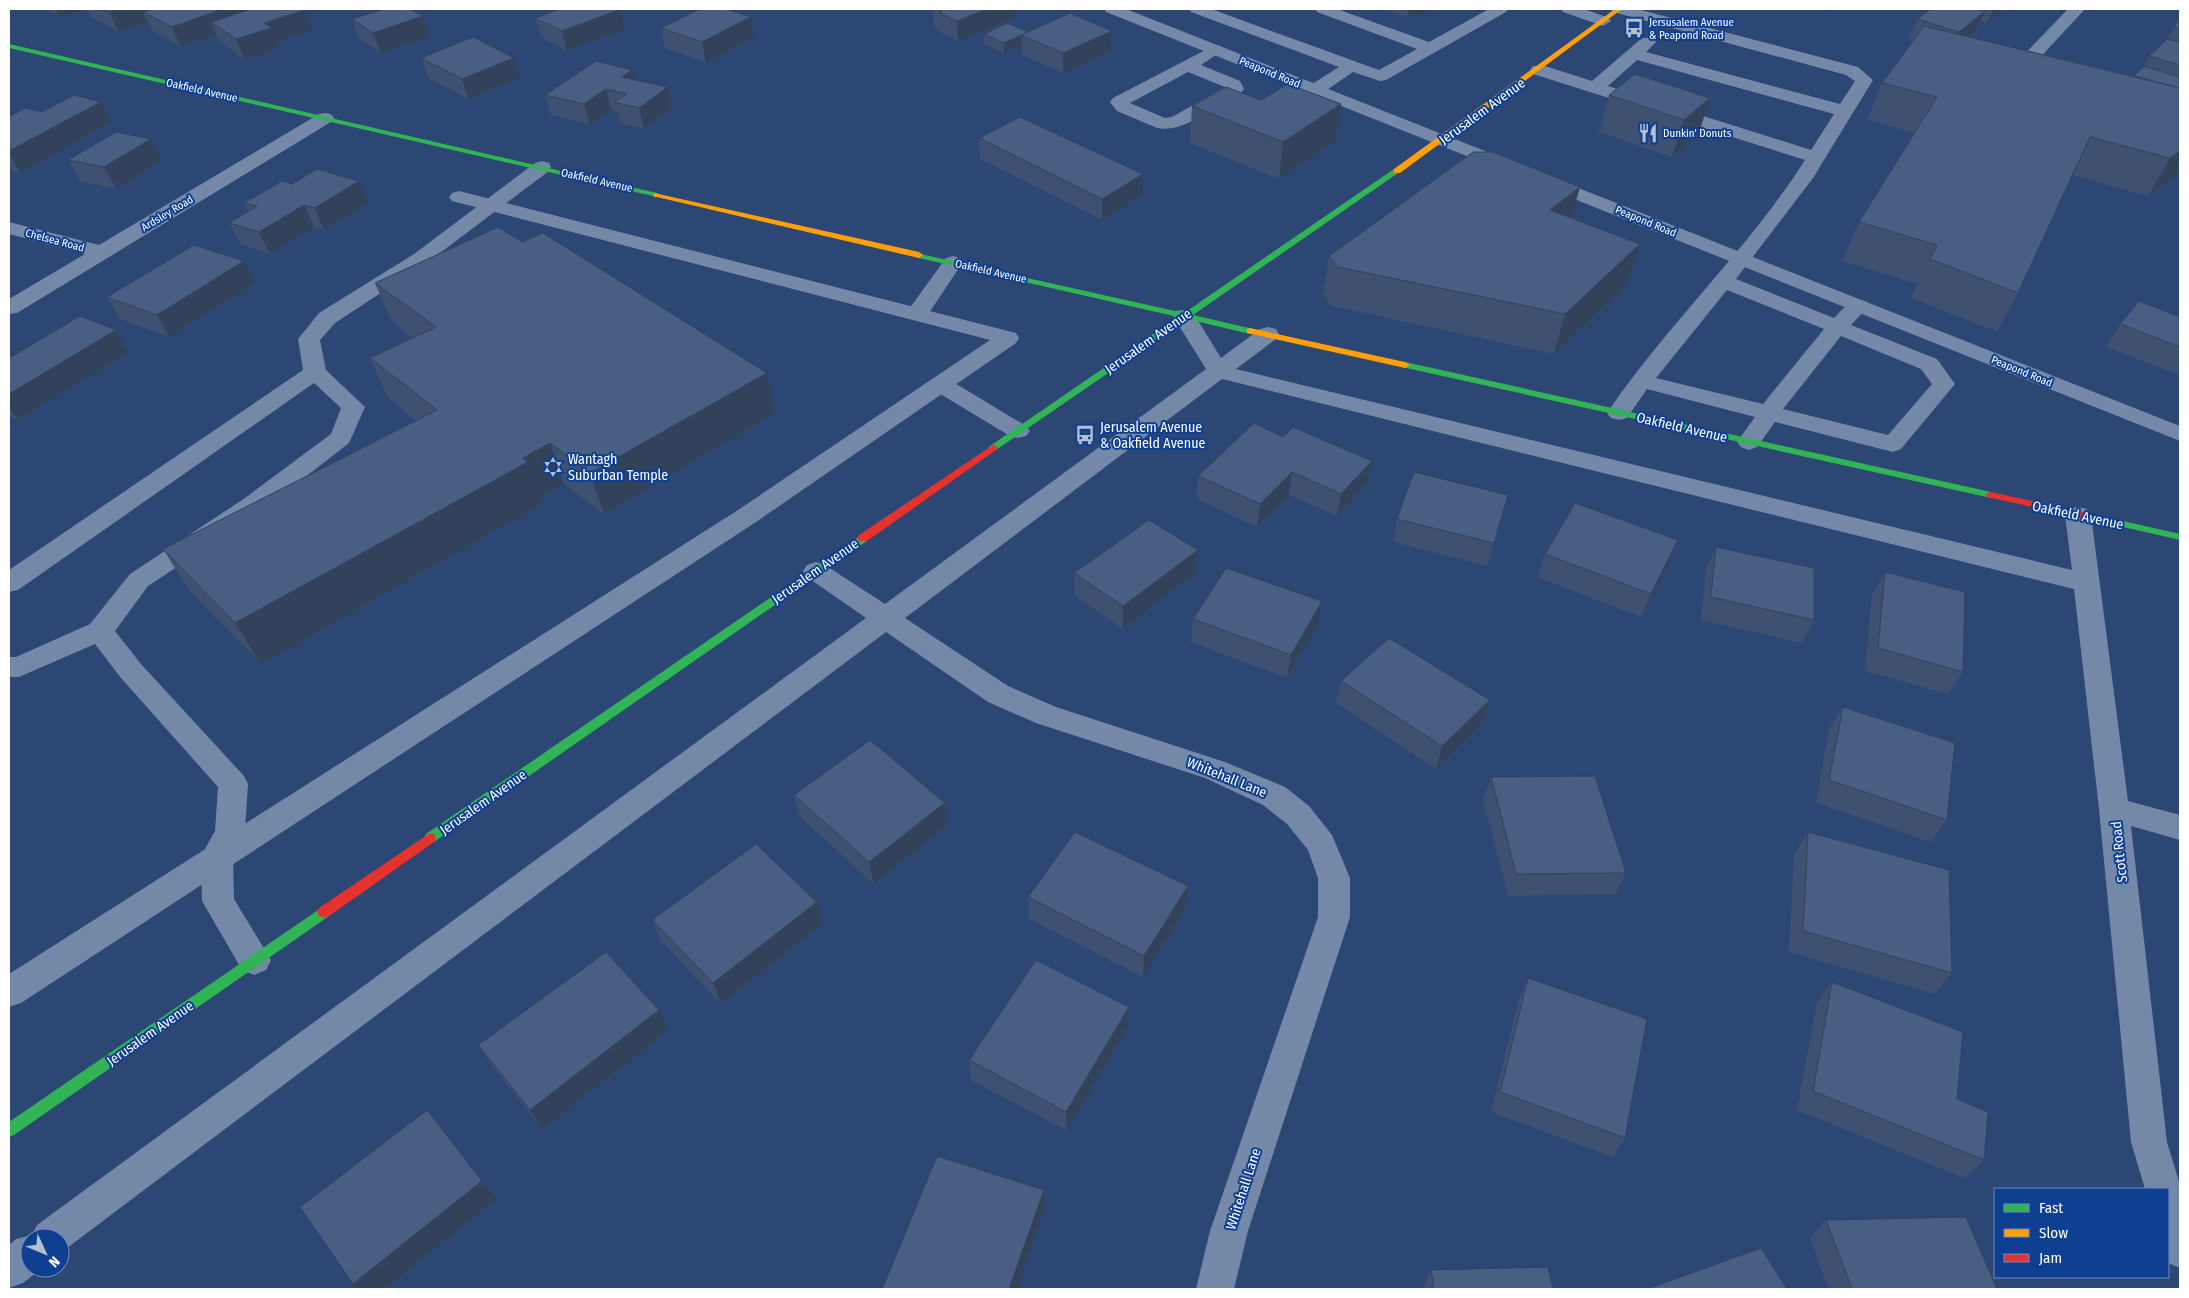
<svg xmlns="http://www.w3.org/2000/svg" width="2189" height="1298" viewBox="0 0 2189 1298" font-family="'Fira Sans Condensed',sans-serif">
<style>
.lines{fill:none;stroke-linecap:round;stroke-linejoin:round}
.lane{fill:#7488a7;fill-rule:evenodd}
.street{fill:#7488a7;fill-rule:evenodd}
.fast{fill:#30b455;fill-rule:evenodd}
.slow{fill:#ff9f0a;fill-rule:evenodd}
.jam{fill:#e5322d;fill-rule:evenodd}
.wall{fill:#3e5170}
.shaded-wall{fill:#32425b}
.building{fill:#485e82;stroke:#32425b}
.labels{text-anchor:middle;stroke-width:4;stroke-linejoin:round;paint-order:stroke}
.far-poi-label{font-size:11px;fill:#fff;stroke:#0f3f91;text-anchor:start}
.far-street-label{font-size:11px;fill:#fff;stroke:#0f3f91}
.street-label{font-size:14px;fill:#fff;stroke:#0f3f91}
.poi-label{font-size:14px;fill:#fff;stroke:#0f3f91;text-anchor:start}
</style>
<rect width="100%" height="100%" fill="#2c4774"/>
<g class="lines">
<!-- lane -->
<g class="lane">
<polygon points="1189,9 1211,9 1379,70 1417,49 1317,12 1315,9 1337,9 1429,42 1489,9 1508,9 1506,12 1386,80 1380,81 1353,72 1321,94 1309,94 1306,90 1309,86 1339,67 1191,12"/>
<polygon points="1561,9 1584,9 1609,18 1611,21 1603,26 1563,12"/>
<path d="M 1611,9 L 1637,9 L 1858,67 L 1873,80 L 1813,178 L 1736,279 L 1834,318 C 1844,308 1850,298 1866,301 L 1869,306 L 1851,325 L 1937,359 L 1955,384 L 1901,449 L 1893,452 L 1775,422 L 1757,447 L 1749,450 L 1741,447 L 1737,442 L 1755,417 L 1647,389 L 1627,418 L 1619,420 L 1611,418 L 1607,413 C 1667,324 1747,251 1805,160 L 1533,74 L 1530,70 L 1533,66 L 1545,66 L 1592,81 L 1642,38 L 1654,38 L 1656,42 L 1646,52 L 1840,104 L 1855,81 L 1846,75 L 1613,12 ZM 1637,60 L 1834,114 L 1811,150 L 1608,86 ZM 1727,290 L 1824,329 L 1763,404 L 1656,378 ZM 1841,336 L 1921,369 L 1932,384 L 1888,435 L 1783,409 Z"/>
<path d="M 1215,45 L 1221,46 L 1223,50 L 1201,65 L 1240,81 L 1244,89 L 1241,93 C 1219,105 1182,134 1157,128 L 1117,111 L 1110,102 L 1113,98 ZM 1188,72 L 1225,87 L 1172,117 L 1165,118 L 1130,103 Z"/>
<polygon points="542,161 549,163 551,167 549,171 428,262 335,323 320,340 326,370 365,407 349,443 263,510 148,586 115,631 141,664 244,776 248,784 245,831 233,856 234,899 271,960 266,970 254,975 242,970 202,901 201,856 215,831 218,787 121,678 95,644 19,677 9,677 9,657 16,657 90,624 130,574 245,498 331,434 341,408 314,383 18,590 9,592 9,570 303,370 298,339 319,313 414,254 535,163"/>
<polygon points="953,256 960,258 963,262 925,319 917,320 909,319 906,314 909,309 946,258"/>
<polygon points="940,377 948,379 1026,426 1030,431 1026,436 1018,438 1010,436 932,389 929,384 932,379"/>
</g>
<!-- street -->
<g class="street">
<polygon points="1104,9 1126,9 2180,426 2180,441 1106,12"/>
<polygon points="2068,9 2085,9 2024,75 2012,75 2009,71 2012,67"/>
<polygon points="325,113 331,114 334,118 331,122 17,313 9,314 9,299 85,254 9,234 9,222 99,245 319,114"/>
<polygon points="459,191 1016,333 1019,338 1016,343 756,522 21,1003 9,1007 9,974 738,510 990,340 452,201 449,197 452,193"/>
<polygon points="1184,310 1192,311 1221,358 1260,329 1268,327 1276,329 1279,334 1276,339 1236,369 2072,570 2065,515 2069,509 2078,507 2087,509 2091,515 2128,801 2180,815 2180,840 2131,826 2167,1142 2180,1185 2180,1268 2168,1263 2168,1189 2145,1189 2131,1142 2099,809 2074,589 1222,379 905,618 1008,686 1056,707 1225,762 1285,787 1309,806 1332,835 1350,878 1350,917 1248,1231 1234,1289 1196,1289 1210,1231 1318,917 1318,878 1308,850 1287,824 1263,805 1205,778 1036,723 988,702 886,632 63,1251 60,1253 60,1238 30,1238 30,1268 42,1268 23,1283 9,1288 9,1245 16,1239 32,1235 37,1225 866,618 807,577 803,571 807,565 816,562 825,565 885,604 1206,369 1173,316 1176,311"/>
</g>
<!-- fast -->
<g class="fast">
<polygon points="9,44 657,193 661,195 657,197 9,48"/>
<polygon points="1394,169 1401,171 1193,315 1253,329 1253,333 1250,334 1187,319 996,450 990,450 988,448 990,446 1178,317 919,258 916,257 916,253 1184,313"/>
<polygon points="1405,362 1991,492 1996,495 1991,498 1402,367 1400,365"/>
<polygon points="2114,519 2180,534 2180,540 2110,524 2109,522 2110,520"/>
<polygon points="863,534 868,538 867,541 434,842 430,843 426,842 424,838 426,834"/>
<polygon points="324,906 329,908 331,912 329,916 14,1135 9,1137 9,1122"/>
</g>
<!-- slow -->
<g class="slow">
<polygon points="1615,9 1622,9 1400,173 1394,173 1394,169"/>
<polygon points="654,193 919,252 923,255 919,258 657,197 654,197"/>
<polygon points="1250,328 1405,362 1410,365 1405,368 1247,333 1247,329"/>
</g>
<!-- jam -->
<g class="jam">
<polygon points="993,445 996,446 998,448 996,450 867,541 859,541 858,538 859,535"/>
<polygon points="1991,492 2114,519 2119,522 2114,525 1987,497 1986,495 1987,493"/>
<polygon points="430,833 434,834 436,838 434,842 329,916 324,918 319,916 317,912 319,908"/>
</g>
</g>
<!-- wall -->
<g class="wall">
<polygon points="47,9 85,9 60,17"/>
<polygon points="87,9 245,9 245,11 305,10 313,30 277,42 280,48 245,60 219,41 216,34 181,47 153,31 148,22 119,32 91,17"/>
<polygon points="621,9 626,29 567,51 541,37 535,18"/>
<polygon points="933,9 1015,9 1016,17 958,41 941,33 940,30 934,27"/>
<polygon points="1384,9 1432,9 1420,15 1407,17"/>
<polygon points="1830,9 1843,9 1840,11"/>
<polygon points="1931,9 2004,9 1987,23 1981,21 1976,31 1970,37 2134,76 2144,66 2149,56 2167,39 2174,26 2180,20 2180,173 2148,196 2072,175 2018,293 1997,332 1911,298 1917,284 1842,261 1859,222 1915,133 1867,120 1882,83 1913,40 1909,39 1917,19"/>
<polygon points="352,19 429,36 381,53 359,39"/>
<polygon points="661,28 755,37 706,63 665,48"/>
<polygon points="1028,32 1111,51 1063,73 1022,55 1022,45 1004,53 984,44 984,34"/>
<polygon points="421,58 514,58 520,78 468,99 428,78"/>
<polygon points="635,80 668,87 672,108 644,129 620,123 617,111 612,110 590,125 551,115 545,95"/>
<polygon points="1609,95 1710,98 1698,135 1672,157 1599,132"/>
<polygon points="1261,100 1341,104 1336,141 1279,179 1190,143 1192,106"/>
<polygon points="42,112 112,122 20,173 9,170 9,117"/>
<polygon points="979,138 1142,195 1102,220 980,159"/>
<polygon points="151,139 162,160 116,189 80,181 68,160"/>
<polygon points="244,203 368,203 324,230 314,227 270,254 240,244 229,223 248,211"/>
<polygon points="1571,218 1628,283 1554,354 1332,306 1323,295 1329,256"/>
<polygon points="522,242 767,373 775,413 604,514 564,484 541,497 543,503 261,664 189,590 163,549 416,421 388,398 370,358 413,338 392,322 375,283"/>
<polygon points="255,283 169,337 120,319 107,297"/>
<polygon points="2180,317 2180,375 2106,347 2120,324"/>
<polygon points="116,330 129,352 18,420 9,417 9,358"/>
<polygon points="1283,437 1372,461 1367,484 1337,516 1289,495 1257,527 1197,499 1198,476"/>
<polygon points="1508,495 1487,566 1393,542 1397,519"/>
<polygon points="1678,540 1669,563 1641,617 1537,577 1545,554"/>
<polygon points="1716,547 1814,620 1802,643 1701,620 1706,569"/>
<polygon points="1885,572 1963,672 1948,694 1865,671 1872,594"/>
<polygon points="1074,573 1196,573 1123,629 1075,596"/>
<polygon points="1193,619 1318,624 1287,678 1191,642"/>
<polygon points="1341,681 1490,700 1483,723 1436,769 1336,703"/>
<polygon points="1843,707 1947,820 1931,842 1816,803 1829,729"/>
<polygon points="1491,777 1626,873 1616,894 1508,896 1483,799"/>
<polygon points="794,795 945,803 948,825 874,884 800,817"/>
<polygon points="1808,832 1952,973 1934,994 1789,952 1794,854"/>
<polygon points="1028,897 1186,908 1143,977 1029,919"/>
<polygon points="652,920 823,924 721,1004 661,941"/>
<polygon points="1528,978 1625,1138 1613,1157 1491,1112 1519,999"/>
<polygon points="1832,982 1957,1099 1984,1160 1964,1178 1797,1110 1817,1003"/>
<polygon points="1128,1027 1067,1131 971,1080 969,1060"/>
<polygon points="668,1031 542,1129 491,1065 478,1045"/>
<polygon points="1826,1220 1997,1289 1828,1289 1810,1238"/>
<polygon points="1431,1270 1553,1289 1423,1289 1423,1287"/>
</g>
<!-- shaded-wall -->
<g class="shaded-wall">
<polygon points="55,9 85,9 60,17"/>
<polygon points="119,9 185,9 143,12 148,22 119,32 109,12"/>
<polygon points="223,9 245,9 250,22 211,22 216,34 181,47 172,27"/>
<polygon points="621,9 626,29 567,51 562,31"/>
<polygon points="987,9 1015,9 1016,17 958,41 957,21"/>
<polygon points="1409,9 1432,9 1420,15 1407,17"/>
<polygon points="1993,9 2004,9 1987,23"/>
<polygon points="305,10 313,30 277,42 280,48 245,60 236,39 264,23"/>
<polygon points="1985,11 1976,31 1950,52 1959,32"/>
<polygon points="423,16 429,36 381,53 373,33"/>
<polygon points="751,17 755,37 706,63 702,42"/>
<polygon points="1112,31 1111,51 1063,73 1063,53"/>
<polygon points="1021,35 1022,45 1004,53 1004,43"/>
<polygon points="514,58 520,78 468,99 462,79"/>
<polygon points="632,70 637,90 622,77"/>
<polygon points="668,87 672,108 644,129 639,108"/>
<polygon points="606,89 612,110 590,125 584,104"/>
<polygon points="1710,98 1698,135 1672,157 1684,120"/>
<polygon points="101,102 112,122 20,173 9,153 9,151"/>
<polygon points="1341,104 1336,141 1279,179 1283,142"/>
<polygon points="151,139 162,160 116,189 104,167"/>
<polygon points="2180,151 2180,173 2148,196 2170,158"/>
<polygon points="1143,174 1142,195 1102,220 1102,199"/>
<polygon points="359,181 368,203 324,230 315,208"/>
<polygon points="1580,187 1569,226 1550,210"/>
<polygon points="304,205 314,227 270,254 259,232"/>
<polygon points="1640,244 1628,283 1554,354 1565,314"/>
<polygon points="244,261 255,283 169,337 157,315"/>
<polygon points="116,330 129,352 18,420 9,407 9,394"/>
<polygon points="767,373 775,413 604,514 590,473"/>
<polygon points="550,443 564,484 541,497 543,503 261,664 235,623 523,458"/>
<polygon points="1372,461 1367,484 1337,516 1341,494"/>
<polygon points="1292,472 1289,495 1257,527 1260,504"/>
<polygon points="1678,540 1669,563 1641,617 1651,594"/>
<polygon points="1198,550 1196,573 1123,629 1123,606"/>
<polygon points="1322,601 1318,624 1287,678 1291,655"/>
<polygon points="1490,700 1483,723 1436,769 1442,746"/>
<polygon points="945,803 948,825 874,884 869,862"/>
<polygon points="1188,886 1186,908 1143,977 1144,956"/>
<polygon points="817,902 823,924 721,1004 713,983"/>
<polygon points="1129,1007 1128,1027 1067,1131 1066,1112"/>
<polygon points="659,1010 668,1031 542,1129 530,1110"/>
<polygon points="482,1181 496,1199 385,1289 358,1289 353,1284"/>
<polygon points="1044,1190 1045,1208 1017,1289 1009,1289"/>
</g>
<!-- building -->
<g class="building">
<polygon points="102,9 119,9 109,12"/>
<polygon points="152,9 223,9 172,27 143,12"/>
<polygon points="251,9 302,9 305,10 264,23 272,28 236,39 211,22"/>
<polygon points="384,9 410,9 423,16 373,33 352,19"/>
<polygon points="559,9 621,9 562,31 535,18"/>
<polygon points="700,9 726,9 751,17 702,42 661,28"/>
<polygon points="935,9 987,9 957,21 939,13 942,12"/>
<polygon points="1931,9 1976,9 1985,11 1959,32 1917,19"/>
<polygon points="1070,13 1112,31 1063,53 1021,35"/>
<polygon points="2180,20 2180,28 2174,26"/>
<polygon points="1007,23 1028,32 1004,43 984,34"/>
<polygon points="1924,26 2180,88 2180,151 2170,158 2090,137 2018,293 1930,259 1937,245 1859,222 1937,97 1882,83"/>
<polygon points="473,37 514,58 462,79 421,58"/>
<polygon points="2167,39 2180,42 2180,65 2149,56"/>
<polygon points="596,61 632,70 622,77 668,87 639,108 614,102 627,94 606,89 584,104 545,95"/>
<polygon points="2144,66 2180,77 2180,88 2134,76"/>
<polygon points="1635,74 1710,98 1684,120 1609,95"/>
<polygon points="1288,84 1341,104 1283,142 1192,106 1226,87 1261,100"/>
<polygon points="74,95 101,102 9,151 9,117 25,108 42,112"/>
<polygon points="1020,117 1143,174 1102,199 979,138"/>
<polygon points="116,132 151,139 104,167 68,160"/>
<polygon points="1473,152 1493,152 1580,187 1550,210 1640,244 1565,314 1338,267 1329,256"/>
<polygon points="317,169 359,181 315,208 304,205 259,232 229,223 257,206 244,203 282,181 292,184"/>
<polygon points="498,227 522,242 543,233 767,373 590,473 550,443 523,458 528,462 235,623 163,549 437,410 370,358 436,327 375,283"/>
<polygon points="194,245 244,261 157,315 107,297"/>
<polygon points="2139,301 2180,317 2180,347 2120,324"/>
<polygon points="80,316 116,330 9,394 9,358"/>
<polygon points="1254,423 1283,437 1293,427 1372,461 1341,494 1292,472 1260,504 1198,476"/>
<polygon points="1414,472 1508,495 1494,543 1397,519"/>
<polygon points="1575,503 1678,540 1651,594 1545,554"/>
<polygon points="1149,520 1198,550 1123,606 1074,573"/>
<polygon points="1716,547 1814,568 1814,620 1711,597"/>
<polygon points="1226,568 1322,601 1291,655 1193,619"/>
<polygon points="1885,572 1965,592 1963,672 1878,648"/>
<polygon points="1389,638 1490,700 1442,746 1341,681"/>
<polygon points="1843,707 1955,743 1947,820 1829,780"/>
<polygon points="870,740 945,803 869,862 794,795"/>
<polygon points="1595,776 1626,873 1516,874 1491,777"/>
<polygon points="1075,832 1188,886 1144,956 1028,897"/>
<polygon points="1808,832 1949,870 1952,973 1803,931"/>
<polygon points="756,844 817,902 713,983 652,920"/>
<polygon points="606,952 659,1010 530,1110 478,1045"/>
<polygon points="1036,960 1129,1007 1066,1112 969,1060"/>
<polygon points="1528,978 1647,1019 1625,1138 1500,1092"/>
<polygon points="1832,982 1963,1032 1957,1099 1988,1112 1984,1160 1813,1091"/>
<polygon points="427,1110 482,1181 353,1284 300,1207"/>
<polygon points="937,1156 1044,1190 1009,1289 882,1289"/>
<polygon points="1966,1217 1997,1289 1852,1289 1826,1220"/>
<polygon points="1761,1248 1787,1289 1647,1289"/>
<polygon points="1548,1267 1553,1289 1434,1289 1431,1270"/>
</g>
<!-- icons -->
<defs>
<symbol id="bus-bare" viewBox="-9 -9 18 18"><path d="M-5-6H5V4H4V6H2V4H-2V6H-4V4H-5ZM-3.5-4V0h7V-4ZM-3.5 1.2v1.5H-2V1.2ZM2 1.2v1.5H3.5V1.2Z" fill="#b5bfce" stroke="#0f3f91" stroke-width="2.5" paint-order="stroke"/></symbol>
<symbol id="restaurant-bare" viewBox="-9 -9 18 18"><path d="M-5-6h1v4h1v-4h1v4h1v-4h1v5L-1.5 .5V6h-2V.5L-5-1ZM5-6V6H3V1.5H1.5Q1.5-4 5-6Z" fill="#b5bfce" stroke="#0f3f91" stroke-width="2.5" paint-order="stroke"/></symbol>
<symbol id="synagogue-bare" viewBox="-9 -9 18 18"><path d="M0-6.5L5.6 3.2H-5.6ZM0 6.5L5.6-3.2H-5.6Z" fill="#b5bfce" stroke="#0f3f91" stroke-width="2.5" paint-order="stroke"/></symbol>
</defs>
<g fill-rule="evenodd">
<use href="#bus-bare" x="1620" y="14" width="28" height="28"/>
<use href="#restaurant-bare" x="1634" y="119" width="28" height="28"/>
<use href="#bus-bare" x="1071" y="421" width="28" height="28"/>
<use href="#synagogue-bare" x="539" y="453" width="28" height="28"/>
</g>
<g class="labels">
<!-- far-poi labels -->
<g class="far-poi-label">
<text x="1649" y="26">Jersusalem Avenue<tspan x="1649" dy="13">&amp; Peapond Road</tspan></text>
<text x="1663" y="137">Dunkin' Donuts</text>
</g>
<!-- far-street labels -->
<g class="far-street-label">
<text transform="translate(1270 72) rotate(22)" y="4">Peapond Road</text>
<text transform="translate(202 90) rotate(13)" y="4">Oakfield Avenue</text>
<text transform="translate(597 180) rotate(13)" y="4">Oakfield Avenue</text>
<text transform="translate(167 213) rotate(-31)" y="4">Ardsley Road</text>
<text transform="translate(1646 221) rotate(22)" y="4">Peapond Road</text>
<text transform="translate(55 240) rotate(15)" y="4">Chelsea Road</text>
<text transform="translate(991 271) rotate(13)" y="4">Oakfield Avenue</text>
<text transform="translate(2022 371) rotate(22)" y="4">Peapond Road</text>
</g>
<!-- street labels -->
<g class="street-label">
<text transform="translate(1482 111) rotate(-36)" y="5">Jerusalem Avenue</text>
<text transform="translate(1148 341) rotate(-35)" y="5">Jerusalem Avenue</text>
<text transform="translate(1682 427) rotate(13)" y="5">Oakfield Avenue</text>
<text transform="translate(2078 515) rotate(12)" y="5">Oakfield Avenue</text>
<text transform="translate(815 571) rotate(-35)" y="5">Jerusalem Avenue</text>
<text transform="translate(1227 777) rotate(22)" y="5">Whitehall Lane</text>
<text transform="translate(483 802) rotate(-35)" y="5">Jerusalem Avenue</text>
<text transform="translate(2119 852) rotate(-96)" y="5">Scott Road</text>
<text transform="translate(150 1033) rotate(-35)" y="5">Jerusalem Avenue</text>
<text transform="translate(1243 1189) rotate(-72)" y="5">Whitehall Lane</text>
</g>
<!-- poi labels -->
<g class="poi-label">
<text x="1100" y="432">Jerusalem Avenue<tspan x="1100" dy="16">&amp; Oakfield Avenue</tspan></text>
<text x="568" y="464">Wantagh<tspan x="568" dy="16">Suburban Temple</tspan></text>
</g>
</g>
<!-- border -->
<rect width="2189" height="1298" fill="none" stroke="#ffffff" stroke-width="20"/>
<!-- legend -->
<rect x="1994" y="1188" width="175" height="90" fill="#0f3f91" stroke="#6f8cbd"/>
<rect x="2004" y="1204" width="25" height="8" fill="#30b455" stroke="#6f8cbd"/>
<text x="2039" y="1213" font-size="15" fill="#ffffff">Fast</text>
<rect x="2004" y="1229" width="25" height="8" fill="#ff9f0a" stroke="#6f8cbd"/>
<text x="2039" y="1238" font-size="15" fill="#ffffff">Slow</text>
<rect x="2004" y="1254" width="25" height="8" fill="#e5322d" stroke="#6f8cbd"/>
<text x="2039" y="1263" font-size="15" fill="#ffffff">Jam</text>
<!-- north arrow -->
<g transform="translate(45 1253) rotate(134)"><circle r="24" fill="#0f3f91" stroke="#6f8cbd"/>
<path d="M0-4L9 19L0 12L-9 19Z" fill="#b5bfce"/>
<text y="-8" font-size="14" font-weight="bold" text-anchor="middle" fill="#ffffff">N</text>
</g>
</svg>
